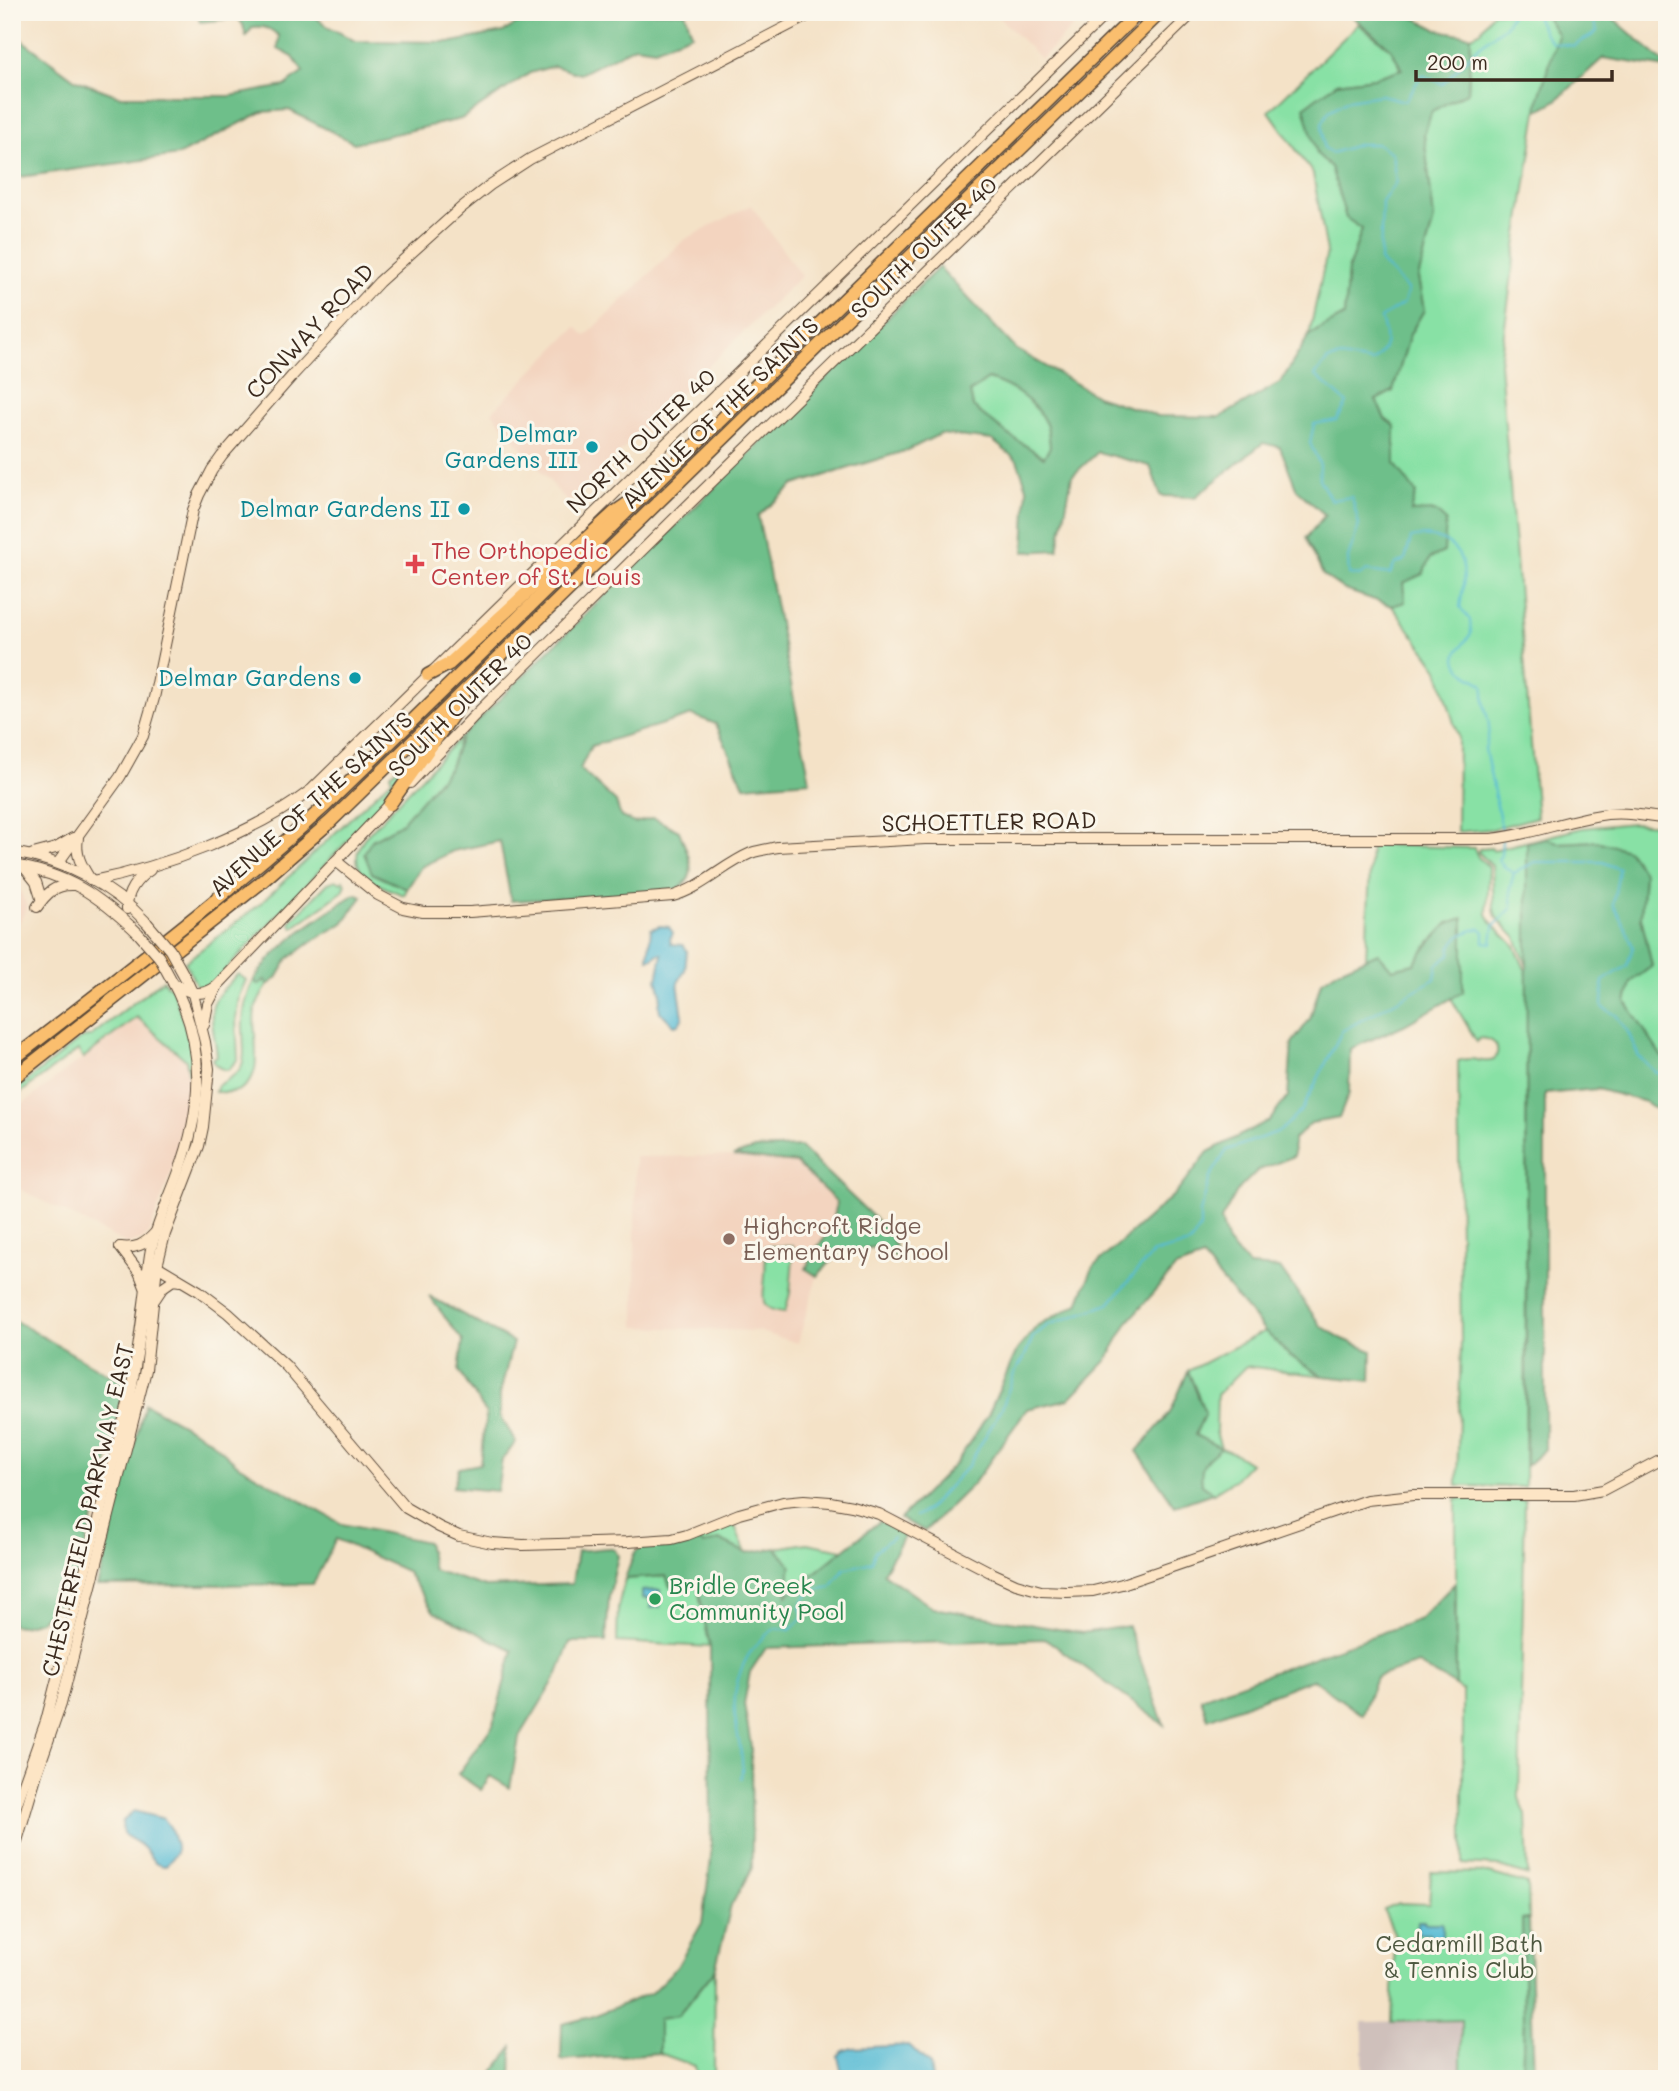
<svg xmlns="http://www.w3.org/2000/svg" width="1679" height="2091" viewBox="0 0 1679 2091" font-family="Mali,sans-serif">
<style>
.built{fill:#f3d4bf}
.industrial{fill:#cfc0bb}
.green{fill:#88e1a5;stroke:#628662;stroke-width:2}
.forest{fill:#6ebf8a;stroke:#547454;stroke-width:2;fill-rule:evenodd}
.water{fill:#56bbd4;stroke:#487279;stroke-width:2}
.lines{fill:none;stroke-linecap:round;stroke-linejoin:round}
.stream{stroke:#56bbd4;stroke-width:2}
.secondary-casing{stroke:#574637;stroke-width:12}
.highway-casing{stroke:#574637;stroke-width:15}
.secondary{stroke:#fde5c5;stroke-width:10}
.highway{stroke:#fabe6e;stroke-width:12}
.secondary-bridge-casing{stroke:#574637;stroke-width:12;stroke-linecap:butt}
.secondary-bridge{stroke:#fde5c5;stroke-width:10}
.culture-dot{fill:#0f9aa8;stroke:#fbf7ec;stroke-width:2.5}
.health-dot{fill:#e0444e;stroke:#fbf7ec;stroke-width:2.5}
.education-dot{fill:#8d6e63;stroke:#fbf7ec;stroke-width:2.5}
.leisure-dot{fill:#2e9e5b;stroke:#fbf7ec;stroke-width:2.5}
.labels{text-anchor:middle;stroke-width:6;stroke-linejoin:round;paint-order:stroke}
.street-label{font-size:23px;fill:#3b2a1e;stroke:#fbf7ec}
.culture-label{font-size:23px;fill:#0d838f;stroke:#fbf7ec;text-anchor:end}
.health-label{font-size:23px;fill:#be3a42;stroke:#fbf7ec;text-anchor:start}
.education-label{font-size:23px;fill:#785e54;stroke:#fbf7ec;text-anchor:start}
.leisure-label{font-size:23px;fill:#27864d;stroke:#fbf7ec;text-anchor:start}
.park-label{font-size:23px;fill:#4e5840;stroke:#fbf7ec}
</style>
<rect width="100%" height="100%" fill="#fbf7ec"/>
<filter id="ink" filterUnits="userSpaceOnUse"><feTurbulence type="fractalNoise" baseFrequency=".0143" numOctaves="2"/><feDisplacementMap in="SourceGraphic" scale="14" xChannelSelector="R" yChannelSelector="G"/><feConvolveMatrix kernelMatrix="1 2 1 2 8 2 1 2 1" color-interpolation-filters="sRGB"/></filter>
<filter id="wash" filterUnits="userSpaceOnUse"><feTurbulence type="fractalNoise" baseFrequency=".00686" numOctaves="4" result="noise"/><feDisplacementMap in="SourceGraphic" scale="28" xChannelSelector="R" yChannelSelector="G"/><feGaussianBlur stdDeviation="1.57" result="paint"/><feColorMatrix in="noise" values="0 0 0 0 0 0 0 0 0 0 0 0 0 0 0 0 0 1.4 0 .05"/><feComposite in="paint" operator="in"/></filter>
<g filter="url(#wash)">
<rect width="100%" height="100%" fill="#f4e2c7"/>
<!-- built -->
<g class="built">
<polygon points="994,12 1087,12 1041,59"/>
<polygon points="751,205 801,276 568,503 492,412 576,327 586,336 684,240"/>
<polygon points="12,872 27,907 12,937"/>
<polygon points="137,1017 186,1060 191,1086 189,1118 184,1138 149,1233 142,1240 127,1244 12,1185 12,1112"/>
<polygon points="733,1156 797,1163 837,1202 832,1228 815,1250 806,1269 817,1276 798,1343 757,1331 635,1327 635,1157"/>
</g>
<!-- industrial -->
<polygon class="industrial" points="1462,2020 1461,2079 1363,2079 1363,2022"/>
<!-- green -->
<g class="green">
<polygon points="1493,12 1543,12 1558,35 1539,98 1514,260 1500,363 1537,817 1493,829 1457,832 1458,737 1438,669 1392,606 1405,601 1402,583 1422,574 1411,513 1415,493 1395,464 1395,426 1385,419 1376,400 1393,391 1410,334 1424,310 1418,278 1434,219 1424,135 1431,111 1468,92 1471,36 1480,32"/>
<polygon points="1358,24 1391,49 1402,69 1374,78 1337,83 1317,154 1331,167 1346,218 1362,229 1348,270 1344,316 1309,335 1327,252 1313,174 1269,111"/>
<path d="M 988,379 C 1012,386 1035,401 1046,424 C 1049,430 1049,440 1051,447 L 1044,457 L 1007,434 L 973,407 L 970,392 Z"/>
<path d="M 460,737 L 450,767 L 401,824 L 372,840 L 372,873 L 407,889 L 404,895 C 376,884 342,873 364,838 Z"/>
<polygon points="422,744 426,747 373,814 215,981 206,987 197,987 185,962 260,904 392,779 390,775"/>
<polygon points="1633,823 1662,825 1667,874 1667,1058 1662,1058 1626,1002 1631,982 1652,966 1641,917 1644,873 1597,841 1558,843 1527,842 1527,966 1516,938 1496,917 1494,909 1492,866 1478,852 1479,849 1492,848 1493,850 1582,828"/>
<path d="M 1371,845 L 1474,848 L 1478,857 L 1489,867 L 1487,914 L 1491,922 L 1515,946 L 1527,974 L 1525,1487 L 1457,1486 L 1461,1340 L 1458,1061 C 1476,1055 1480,1065 1494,1060 C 1502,1047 1495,1039 1480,1038 L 1477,1042 L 1451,998 L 1463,991 L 1431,941 L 1414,964 L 1392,969 L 1378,954 L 1366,959 Z"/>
<polygon points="336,880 341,883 343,880 346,884 343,891 293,928 290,922 328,883"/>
<path d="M 238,974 L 246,980 L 239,996 L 236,1019 L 238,1059 L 228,1070 C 220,1069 216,1067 212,1059 L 217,1056 C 216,1042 209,1018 213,1005 C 217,993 230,983 238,974 Z"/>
<polygon points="163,980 168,986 171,986 189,1037 194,1062 194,1094 191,1094 191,1086 186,1060 137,1017 83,1058 78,1050 12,1099 12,1093 80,1039 91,1036"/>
<path d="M 254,980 L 258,984 L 265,980 L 268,985 C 263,993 258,1000 255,1010 C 250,1034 269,1078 237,1091 C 231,1093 221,1092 215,1092 L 218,1085 C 249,1070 244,1061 243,1030 C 242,1013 246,996 254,980 Z"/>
<path d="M 765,1246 L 793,1246 L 793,1249 L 802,1249 L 801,1257 L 793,1257 L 790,1293 L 785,1312 C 756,1310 764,1297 765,1275 C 766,1266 765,1256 765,1246 Z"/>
<polygon points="1265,1331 1290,1356 1323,1376 1246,1366 1217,1395 1216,1432 1221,1448 1236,1454 1250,1463 1234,1480 1213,1493 1202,1485 1200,1471 1208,1458 1194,1435 1205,1413 1188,1371"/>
<polygon points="1456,1498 1525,1500 1519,1798 1526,1815 1528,1876 1498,1866 1463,1864 1463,1691 1456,1686"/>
<polygon points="734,1524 746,1553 719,1540 704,1545 696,1539"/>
<polygon points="807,1543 843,1550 786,1596 791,1565 776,1548"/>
<polygon points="667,1576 697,1583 710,1647 617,1642 618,1607 625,1579"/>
<polygon points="1431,1872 1489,1873 1528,1884 1529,1919 1522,1919 1524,2018 1522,2079 1461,2079 1461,2020 1392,2022 1395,1935 1383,1909 1398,1903 1429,1904"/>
<polygon points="715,1970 714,2079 697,2079 695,2066 659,2053 658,2019 678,2016"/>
</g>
<!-- forest -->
<g class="forest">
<path d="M 197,12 L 309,12 L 327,26 L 355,41 L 453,42 L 503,32 L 536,12 L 685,12 L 692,34 L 655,49 L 635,46 L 580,74 L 554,66 L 530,73 L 461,119 L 354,143 L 289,110 L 262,112 L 179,155 L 12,178 L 12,33 L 76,80 L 119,96 L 230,96 L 285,86 L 303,72 L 293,57 L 278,49 L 279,36 C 270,28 264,26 253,27 L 246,36 L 243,25 L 238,18 L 200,22 Z"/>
<path d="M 1347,12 L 1404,12 L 1438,30 L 1471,36 L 1468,92 L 1432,111 L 1424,135 L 1434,219 L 1418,278 L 1424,310 L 1410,334 L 1393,391 L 1376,400 L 1385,419 L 1395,426 L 1395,464 L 1416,493 L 1411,512 L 1435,511 L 1446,521 L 1444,552 L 1430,558 L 1423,574 L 1403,583 L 1405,602 L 1392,606 L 1345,590 L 1323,575 L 1306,538 L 1325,515 L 1297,490 L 1280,447 L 1263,443 L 1195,497 L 1161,496 L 1150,466 L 1098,452 L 1072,476 L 1058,550 L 1024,552 L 1027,488 L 1017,460 L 992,440 L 940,434 L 908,450 L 794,485 L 758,516 L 810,781 L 744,786 L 716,724 L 692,715 L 591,746 L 580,769 L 616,802 L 621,817 L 635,823 L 654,818 L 679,831 C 689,857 704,883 667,892 L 511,901 L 500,841 L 453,851 L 421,867 L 407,889 L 372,873 L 364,853 L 372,840 L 401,824 L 450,767 L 461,737 L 939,267 L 1016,349 L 1099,397 L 1158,416 L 1220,417 L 1281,382 L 1309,335 L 1344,316 L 1348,270 L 1362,229 L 1346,218 L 1331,167 L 1317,154 L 1304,107 L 1337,83 L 1374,78 L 1402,69 L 1391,49 ZM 988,379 C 1012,386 1035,401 1046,424 C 1049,430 1049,439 1050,447 L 1044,457 L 1007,434 L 973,407 L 970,392 Z"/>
<polygon points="1543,12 1606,12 1667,65 1667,68 1603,58 1557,100 1537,111 1539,98 1558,35"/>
<polygon points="1548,839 1558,843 1597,841 1628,850 1644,873 1641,917 1652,966 1631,982 1626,1002 1662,1057 1667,1058 1667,1117 1646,1102 1597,1089 1545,1094 1545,1449 1526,1466 1527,842"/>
<path d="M 358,894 L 362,897 L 343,923 L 314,940 L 288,959 L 277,978 L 268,985 L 265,980 L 258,985 L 254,980 C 278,942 317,920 353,895 Z"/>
<polygon points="1463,918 1463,992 1404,1025 1350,1049 1349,1093 1339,1118 1311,1123 1293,1140 1294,1156 1257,1171 1237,1191 1221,1220 1228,1243 1249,1266 1280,1268 1321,1326 1343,1339 1372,1351 1371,1381 1323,1376 1290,1356 1265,1331 1203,1258 1175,1268 1128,1322 1107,1360 1069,1399 1027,1409 974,1483 925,1531 900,1519 956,1463 988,1415 1017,1350 1038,1325 1078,1304 1093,1267 1177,1192 1208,1152 1270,1120 1288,1096 1292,1043 1310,1019 1321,982 1337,971 1378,953 1392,969 1414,964 1431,941 1448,923"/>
<polygon points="800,1147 891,1234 899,1258 876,1247 839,1253 817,1276 806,1269 815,1250 832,1228 837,1202 796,1163 733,1156 754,1149"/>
<polygon points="429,1296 513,1342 500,1394 500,1416 516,1442 502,1460 497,1491 453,1487 459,1468 480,1464 486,1413 459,1371 463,1341"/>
<polygon points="12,1319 125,1384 112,1445 76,1585 40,1621 22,1626 12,1625"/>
<path d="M 1188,1371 L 1205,1413 L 1195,1435 L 1221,1448 C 1205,1460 1199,1465 1202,1485 L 1213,1493 L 1175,1506 L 1137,1451 L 1170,1413 Z"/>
<polygon points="145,1404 209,1439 238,1465 342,1524 427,1542 433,1570 485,1587 572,1584 577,1551 608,1548 615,1550 618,1556 609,1597 606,1642 570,1642 558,1674 519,1738 510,1788 490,1776 481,1790 458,1774 493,1725 513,1650 434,1612 406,1571 336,1539 313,1584 97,1586"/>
<polygon points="880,1521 906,1533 883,1573 933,1608 1082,1633 1128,1626 1164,1725 1046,1639 766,1648 750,1672 744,1704 751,1746 752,1868 731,1906 715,1970 678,2016 659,2019 659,2053 561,2060 562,2024 591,2017 651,1993 677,1967 702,1923 711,1860 710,1647 697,1583 670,1587 666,1576 625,1579 634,1554 641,1547 673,1544 696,1539 704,1545 719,1540 746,1553 776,1548 791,1565 787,1595"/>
<polygon points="1455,1583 1456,1686 1418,1664 1376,1677 1362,1715 1312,1679 1208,1719 1201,1698 1420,1619"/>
<polygon points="1522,1919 1529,1919 1534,2079 1522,2079 1524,2018"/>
<polygon points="512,2047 511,2079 489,2079"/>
</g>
<!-- water -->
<g class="water">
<path d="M 660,926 L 669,927 L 673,933 L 670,939 L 671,944 L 683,945 L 687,951 L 685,970 L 678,983 L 683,1017 L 679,1024 L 675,1025 C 669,1022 666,1016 660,1012 L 659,1006 L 661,994 L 657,980 L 662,954 L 658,954 L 653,958 L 648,959 L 651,929 Z"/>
<polygon points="660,1590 660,1607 651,1608 650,1599 642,1598 642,1591"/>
<path d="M 134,1811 L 164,1819 L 170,1827 L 176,1845 L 176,1853 L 166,1866 C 151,1866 153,1857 144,1848 C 138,1842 130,1839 123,1834 L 122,1822 Z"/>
<polygon points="1418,1921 1424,1921 1426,1923 1442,1923 1442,1940 1435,1942 1429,1934 1417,1934"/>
<polygon points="909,2045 930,2065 932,2079 843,2079 838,2056 843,2051 852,2048"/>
</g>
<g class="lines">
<!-- stream -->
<g class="stream">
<path d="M 1534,12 L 1545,34 L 1552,43 L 1575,46 C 1582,39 1590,39 1597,31 L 1590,12"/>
<path d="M 1503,835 L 1485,749 C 1487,742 1489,734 1489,727 C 1489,717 1484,710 1484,700 C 1484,695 1485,689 1482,684 C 1478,680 1472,679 1468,675 C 1446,658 1459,650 1471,634 L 1470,620 L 1460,607 C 1462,593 1466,576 1462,562 C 1455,540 1430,533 1411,538 L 1405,560 L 1395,564 L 1390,574 L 1367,571 L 1359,576 L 1349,574 L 1348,558 L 1359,525 L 1352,497 L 1331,500 L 1319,479 L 1320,465 L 1310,443 L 1314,424 L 1337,420 L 1347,403 L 1315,375 L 1328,360 L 1341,357 L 1372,362 C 1390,346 1387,340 1381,318 L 1404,303 L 1408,290 L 1380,261 L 1382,202 L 1396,182 L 1392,153 L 1378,144 L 1360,144 L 1332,153 L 1324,148 L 1322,124 L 1329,111 L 1348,100 L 1381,95 L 1405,101 L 1422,75 L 1443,84 L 1477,48 L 1505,26 L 1513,12"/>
<polyline points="1502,840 1501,855 1498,860 1505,868 1514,873 1535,862 1603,862 1619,869 1613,904 1626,929 1633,947 1627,966 1603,981 1602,1007 1616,1015 1628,1032 1639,1057 1656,1072 1667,1077"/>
<path d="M 916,1516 L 927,1510 L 968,1466 L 1002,1408 L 1014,1374 L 1024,1358 L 1033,1337 L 1048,1325 L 1109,1304 L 1153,1253 L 1190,1244 L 1200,1228 L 1200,1213 L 1210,1177 L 1227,1150 L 1280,1131 L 1302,1110 L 1342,1031 L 1435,979 L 1437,965 L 1450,955 C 1449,937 1466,932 1480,928 L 1484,932 L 1484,942 L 1492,943 L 1494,926 L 1512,908 L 1510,888 L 1514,873"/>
<path d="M 741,1778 C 745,1759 738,1743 736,1724 C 730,1686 743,1648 776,1628 L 790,1630 L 803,1617 L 800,1606 L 810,1591 L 831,1587 L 844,1569 L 872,1562 L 875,1551 L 893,1537"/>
</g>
</g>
</g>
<g filter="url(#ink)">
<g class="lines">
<defs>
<g id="secondary">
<polyline points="410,783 473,717 685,508 1194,12"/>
<path d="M 78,838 C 75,854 81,865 90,879"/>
<path d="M 12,852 C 63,860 112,885 147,923"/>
<polyline points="33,854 56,848 73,838"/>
<path d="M 336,861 L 378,895 L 403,908 L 423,912 L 470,912 L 673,896 C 702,888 723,865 751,853 C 760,850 768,849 778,847 L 925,839 L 1491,839 C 1531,835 1568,819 1607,814 C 1628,812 1647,816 1667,819"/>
<polyline points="58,863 120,777 143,736 154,698 193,510 199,495 212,470 222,456 292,376 379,282 461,208 490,185 530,159 815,12"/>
<path d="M 12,865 C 68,874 98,895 138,933"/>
<polyline points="24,867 36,882 41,898"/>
<path d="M 93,881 C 163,867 254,834 311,790 L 1108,12"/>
<path d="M 37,907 C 46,894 55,884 73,885"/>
<path d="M 127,909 C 126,893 136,879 150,870"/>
<path d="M 173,983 C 188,993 201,998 217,986 L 393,801"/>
<polyline points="204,1025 208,1004 217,987"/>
<polyline points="120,1247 139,1272 145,1287"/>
<path d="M 120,1247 C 136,1249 144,1245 155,1233"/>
<polyline points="157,1266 199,1291 228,1313 286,1366 406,1508 439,1527 459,1536 492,1543 523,1545 628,1542 672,1539 687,1535 739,1514 783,1502 804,1500 830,1502 852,1506 879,1514 992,1573 1016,1584 1041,1591 1067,1592 1093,1591 1122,1584 1367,1500 1413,1495 1574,1495 1603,1490 1667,1456"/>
<polyline points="155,1299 163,1287 173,1280 180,1281"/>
<path d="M 12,1817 L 46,1721 L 130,1396 C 136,1363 141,1330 145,1296 C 147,1280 148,1264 151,1249 C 157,1223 169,1199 178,1174 C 203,1108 206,1046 173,983"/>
<polyline points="12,1858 37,1773 61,1704 146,1370 157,1266 165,1234 199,1146 203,1127 209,1069 205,1042 193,994 186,979"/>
</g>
<g id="highway">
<polyline points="428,675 449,664 614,513 627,504"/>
<polyline points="390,804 464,699"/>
<path d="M 12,1060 C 118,978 226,896 326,805 L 1139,12"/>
<polyline points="12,1079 259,884 331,821 1161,12"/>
</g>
</defs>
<!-- secondary casing -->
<use href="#secondary" class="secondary-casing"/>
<!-- highway casing -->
<use href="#highway" class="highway-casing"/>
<!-- secondary -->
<use href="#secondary" class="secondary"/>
<!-- highway -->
<use href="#highway" class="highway"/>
<defs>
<g id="secondary-bridge">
<polyline points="147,923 170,950 186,979"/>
<polyline points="138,933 159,957 173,983"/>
</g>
</defs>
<!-- secondary-bridge casing -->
<use href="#secondary-bridge" class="secondary-bridge-casing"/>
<!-- secondary-bridge -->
<use href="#secondary-bridge" class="secondary-bridge"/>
</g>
</g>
<!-- markers -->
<g class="culture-dot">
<circle cx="592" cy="447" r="7"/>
<circle cx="464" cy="509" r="7"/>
<circle cx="355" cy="678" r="7"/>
</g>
<path class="health-dot" d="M411.5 553.5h7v7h7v7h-7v7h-7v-7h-7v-7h7z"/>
<circle class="education-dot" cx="729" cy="1239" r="7"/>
<circle class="leisure-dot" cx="655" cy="1599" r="7"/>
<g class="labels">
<!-- street labels -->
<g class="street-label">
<text transform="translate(924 248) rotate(-44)" y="8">SOUTH OUTER 40</text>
<text transform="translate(310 331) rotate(-47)" y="8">CONWAY ROAD</text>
<text transform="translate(720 413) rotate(-44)" y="8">AVENUE OF THE SAINTS</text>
<text transform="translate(641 441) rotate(-44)" y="8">NORTH OUTER 40</text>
<text transform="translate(460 705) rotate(-45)" y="8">SOUTH OUTER 40</text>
<text transform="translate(311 804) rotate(-42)" y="8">AVENUE OF THE SAINTS</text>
<text transform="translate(989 822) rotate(-1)" y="8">SCHOETTLER ROAD</text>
<text transform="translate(88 1510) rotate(-77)" y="8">CHESTERFIELD PARKWAY EAST</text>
</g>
<!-- culture labels -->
<g class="culture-label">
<text x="578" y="442">Delmar<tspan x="578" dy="26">Gardens III</tspan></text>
<text x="450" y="517">Delmar Gardens II</text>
<text x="341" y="686">Delmar Gardens</text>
</g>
<!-- health labels -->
<g class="health-label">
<text x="431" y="559">The Orthopedic<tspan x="431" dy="26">Center of St. Louis</tspan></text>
</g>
<!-- education labels -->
<g class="education-label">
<text x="743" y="1234">Highcroft Ridge<tspan x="743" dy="26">Elementary School</tspan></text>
</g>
<!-- leisure labels -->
<g class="leisure-label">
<text x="669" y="1594">Bridle Creek<tspan x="669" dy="26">Community Pool</tspan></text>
</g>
<!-- park labels -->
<g class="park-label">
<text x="1459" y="1952">Cedarmill Bath<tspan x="1459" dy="26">&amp; Tennis Club</tspan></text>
</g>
</g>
<!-- margin -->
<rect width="1679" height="2091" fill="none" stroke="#fbf7ec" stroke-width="42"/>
<!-- scale -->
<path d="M1416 70v10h196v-10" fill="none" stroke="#3b2a1e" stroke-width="3.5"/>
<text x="1427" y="70" font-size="21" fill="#3b2a1e" stroke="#fbf7ec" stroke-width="5" paint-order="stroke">200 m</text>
</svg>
